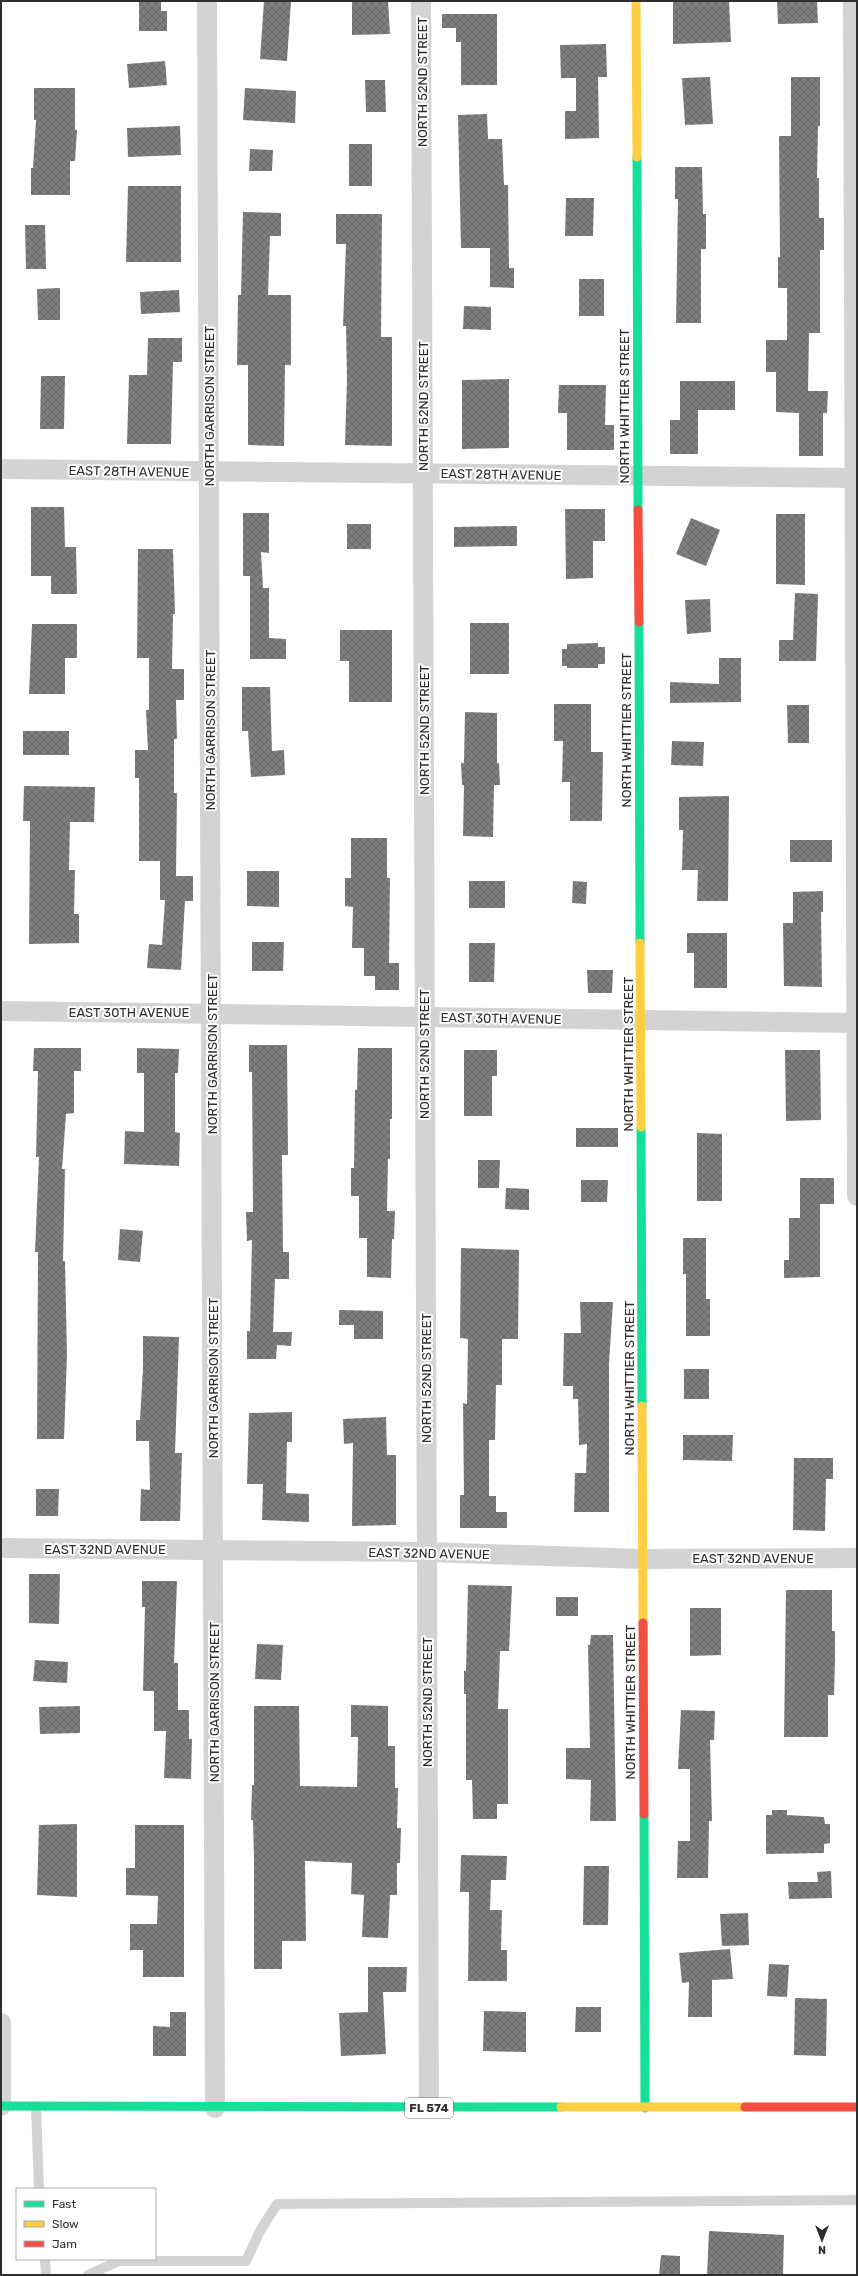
<svg xmlns="http://www.w3.org/2000/svg" width="858" height="2276" viewBox="0 0 858 2276" font-family="Rubik,sans-serif">
<style>
.building{fill:url(#building-cross-hatch)}
.lines{fill:none;stroke-linecap:round;stroke-linejoin:round}
.lane{stroke:#d3d3d3;stroke-width:10}
.street{stroke:#d3d3d3;stroke-width:20}
.fast{stroke:#16e098;stroke-width:9}
.slow{stroke:#ffcf43;stroke-width:9}
.jam{stroke:#f24e42;stroke-width:9}
.labels{text-anchor:middle;stroke-width:4;stroke-linejoin:round;paint-order:stroke}
.shield{fill:#fff;stroke:#6d6d6d;stroke-width:1}
.shield-label{font-size:12px;font-weight:bold;fill:#2e2e2e}
.street-label{font-size:13px;fill:#2e2e2e;stroke:#fff}
</style>
<defs>
<pattern id="building-cross-hatch" width="8" height="8" patternUnits="userSpaceOnUse"><rect width="8" height="8" fill="#7e7e7e"/><path d="M0 0l8 8M0 8l8-8" fill="none" stroke="#686868"/></pattern>
</defs>
<rect width="100%" height="100%" fill="#fff"/>
<!-- building -->
<g class="building">
<polygon points="139,1 161,1 161,11 167,11 167,31 139,31"/>
<polygon points="264,1 291,1 287,61 260,59"/>
<polygon points="352,1 388,1 390,34 352,35"/>
<polygon points="673,1 729,1 731,42 673,44"/>
<polygon points="777,1 817,1 818,23 778,24"/>
<polygon points="442,14 497,14 497,85 461,85 461,42 456,42 456,28 442,28"/>
<polygon points="606,44 607,77 598,77 599,138 565,139 565,111 576,111 576,78 561,78 560,45"/>
<polygon points="165,61 167,85 129,88 127,64"/>
<polygon points="710,77 713,124 685,125 682,78"/>
<polygon points="791,77 820,77 820,126 818,126 817,178 819,178 819,218 824,218 824,250 820,250 820,333 809,333 808,391 828,391 827,413 823,413 823,456 799,456 799,413 776,412 776,372 766,372 766,340 787,340 787,288 778,288 778,257 780,257 779,136 791,136"/>
<polygon points="365,80 385,80 386,112 366,112"/>
<polygon points="34,88 75,88 75,130 77,130 75,161 70,161 70,195 31,195 31,168 33,168 36,120 34,120"/>
<polygon points="245,88 296,91 295,123 243,120"/>
<polygon points="487,114 488,139 502,139 504,185 508,185 509,268 514,268 514,288 490,287 490,248 461,248 458,115"/>
<polygon points="180,126 181,155 128,157 127,128"/>
<rect x="349" y="144" width="23" height="42"/>
<polygon points="250,149 273,150 272,171 249,171"/>
<polygon points="675,167 702,167 703,214 706,214 706,249 701,249 701,323 676,323 678,199 675,199"/>
<polygon points="128,186 181,186 181,262 126,262"/>
<polygon points="566,198 594,198 593,236 565,236"/>
<polygon points="243,212 281,213 281,236 270,236 268,295 291,295 291,365 285,365 284,446 248,445 248,365 237,365 238,295 241,295"/>
<polygon points="336,214 382,214 381,337 392,337 392,446 345,445 347,380 346,326 343,326 346,244 336,244"/>
<polygon points="25,225 45,225 46,269 26,269"/>
<rect x="579" y="279" width="25" height="37"/>
<polygon points="60,288 60,320 38,320 37,289"/>
<polygon points="179,290 180,312 141,314 140,292"/>
<polygon points="464,306 491,307 491,330 463,329"/>
<polygon points="148,338 182,338 182,362 173,362 171,444 127,444 129,375 147,375"/>
<polygon points="41,376 65,376 64,429 40,429"/>
<polygon points="509,379 509,448 462,449 462,380"/>
<polygon points="680,381 735,381 735,410 698,410 698,454 670,454 670,420 680,420"/>
<polygon points="559,385 606,385 605,425 614,425 614,450 567,450 567,413 558,413"/>
<polygon points="31,507 64,507 65,547 76,547 77,594 51,594 51,576 31,576"/>
<polygon points="565,509 605,509 605,541 593,541 593,578 566,579"/>
<polygon points="243,513 269,513 269,553 261,552 263,588 269,588 269,638 286,639 286,659 250,659 250,576 243,576"/>
<polygon points="776,514 805,514 805,585 776,584"/>
<polygon points="691,518 720,530 706,566 676,554"/>
<rect x="347" y="524" width="24" height="25"/>
<polygon points="517,526 517,546 454,547 454,527"/>
<polygon points="138,549 173,549 175,614 173,614 172,669 184,669 184,700 176,700 177,739 174,739 174,793 177,793 176,876 193,876 193,901 185,901 181,970 147,968 149,944 162,945 165,900 160,900 160,861 139,861 139,778 135,778 135,750 148,750 146,710 149,710 149,658 137,658"/>
<polygon points="795,593 818,594 816,661 779,661 779,640 793,640"/>
<polygon points="710,599 711,632 687,634 685,600"/>
<rect x="470" y="623" width="39" height="51"/>
<polygon points="32,624 77,624 77,658 65,658 65,694 29,694"/>
<polygon points="340,630 392,630 392,702 349,702 349,661 340,661"/>
<polygon points="598,643 598,647 605,647 605,664 598,664 598,668 567,668 567,666 562,666 562,649 567,649 567,644"/>
<polygon points="719,658 741,658 741,702 670,703 670,682 719,684"/>
<polygon points="242,687 270,687 272,751 284,750 285,775 251,777 248,731 242,731"/>
<polygon points="554,704 591,704 591,752 603,752 602,821 570,821 570,782 562,782 563,741 554,741"/>
<polygon points="787,705 809,705 809,743 788,743"/>
<polygon points="465,712 497,713 497,763 499,763 500,785 494,785 493,837 463,836 464,785 462,785 461,763 464,763"/>
<rect x="23" y="731" width="46" height="24"/>
<polygon points="672,741 704,742 703,766 671,765"/>
<polygon points="24,786 95,787 94,822 70,822 69,870 75,870 74,914 79,914 79,943 29,944 30,821 23,821"/>
<polygon points="729,796 728,901 697,901 698,870 682,870 683,830 679,830 679,797"/>
<polygon points="351,838 387,838 387,878 390,878 389,963 399,963 399,990 375,990 375,976 364,976 364,948 352,948 353,907 345,906 345,878 351,878"/>
<rect x="790" y="840" width="42" height="22"/>
<polygon points="247,871 279,871 279,907 247,906"/>
<rect x="469" y="881" width="36" height="27"/>
<polygon points="573,881 587,882 586,904 572,903"/>
<polygon points="823,891 823,912 821,912 822,987 784,986 783,923 793,923 793,892"/>
<polygon points="687,933 727,933 727,988 694,988 694,953 687,953"/>
<polygon points="252,942 284,942 283,971 252,971"/>
<polygon points="469,943 495,943 494,982 469,982"/>
<polygon points="587,970 613,970 612,993 588,993"/>
<polygon points="249,1045 287,1045 288,1155 282,1155 283,1252 289,1252 289,1279 275,1279 273,1332 292,1332 291,1346 277,1345 276,1359 247,1359 247,1331 250,1331 252,1240 247,1241 246,1212 253,1212 252,1072 249,1072"/>
<polygon points="34,1048 81,1048 81,1071 74,1071 74,1113 66,1114 62,1169 65,1169 63,1261 65,1261 67,1355 64,1439 37,1439 38,1252 35,1252 39,1157 36,1157 38,1071 33,1071"/>
<polygon points="137,1048 179,1049 178,1073 175,1073 175,1132 180,1133 179,1166 124,1164 125,1131 144,1132 144,1073 137,1073"/>
<polygon points="358,1048 392,1048 392,1119 390,1119 390,1159 388,1159 387,1211 395,1211 394,1239 392,1239 391,1278 367,1277 367,1238 359,1238 359,1196 351,1196 351,1168 354,1168 355,1090 357,1090"/>
<polygon points="464,1050 497,1050 497,1076 492,1076 492,1116 464,1116"/>
<polygon points="785,1050 820,1050 821,1120 786,1121"/>
<rect x="576" y="1128" width="42" height="19"/>
<polygon points="697,1133 722,1134 722,1201 697,1201"/>
<polygon points="478,1160 500,1160 499,1188 478,1188"/>
<polygon points="800,1178 834,1178 834,1204 820,1204 820,1277 784,1278 784,1260 789,1260 789,1218 800,1218"/>
<polygon points="581,1180 608,1180 607,1202 581,1202"/>
<polygon points="506,1188 529,1189 529,1210 505,1209"/>
<polygon points="120,1229 143,1231 140,1262 118,1260"/>
<polygon points="683,1238 706,1238 706,1299 710,1299 710,1336 686,1336 686,1274 683,1274"/>
<polygon points="461,1248 519,1250 518,1339 502,1339 502,1385 496,1385 495,1440 489,1440 489,1496 496,1496 496,1512 507,1512 507,1528 460,1528 460,1495 464,1495 463,1403 467,1404 468,1339 460,1338"/>
<polygon points="580,1302 613,1302 609,1364 609,1512 574,1512 575,1473 586,1473 587,1444 579,1445 578,1399 573,1399 573,1386 563,1386 564,1333 581,1333"/>
<polygon points="339,1310 383,1311 383,1339 354,1339 354,1325 339,1325"/>
<polygon points="143,1336 179,1337 175,1453 182,1453 180,1521 140,1521 141,1489 150,1490 149,1441 136,1441 136,1420 140,1420 143,1368"/>
<rect x="684" y="1369" width="25" height="30"/>
<polygon points="292,1412 292,1442 287,1442 286,1493 309,1494 309,1522 262,1520 263,1484 247,1484 249,1413"/>
<polygon points="386,1417 387,1455 396,1455 396,1525 352,1526 353,1443 344,1444 343,1419"/>
<polygon points="683,1435 733,1435 732,1461 683,1460"/>
<polygon points="794,1458 833,1458 833,1479 826,1479 825,1531 793,1530"/>
<polygon points="36,1489 59,1489 58,1516 36,1516"/>
<polygon points="29,1574 60,1574 59,1624 29,1623"/>
<polygon points="142,1581 177,1581 174,1663 178,1663 178,1710 189,1710 189,1739 192,1739 191,1779 164,1778 166,1731 154,1731 154,1691 143,1691 145,1607 142,1607"/>
<polygon points="468,1585 512,1586 509,1651 500,1651 498,1709 508,1709 508,1804 497,1804 497,1819 473,1819 472,1780 466,1780 466,1694 464,1694 464,1671 466,1671"/>
<polygon points="786,1590 832,1590 832,1631 835,1631 835,1660 834,1695 828,1695 828,1737 784,1737"/>
<rect x="556" y="1597" width="22" height="19"/>
<polygon points="690,1608 721,1608 721,1655 690,1656"/>
<polygon points="591,1635 613,1635 616,1821 590,1821 591,1780 566,1779 566,1748 590,1748 588,1645 590,1645"/>
<polygon points="257,1644 283,1645 281,1680 255,1679"/>
<polygon points="35,1660 68,1662 67,1683 33,1681"/>
<polygon points="351,1705 388,1706 388,1746 395,1746 395,1788 398,1788 397,1828 401,1828 400,1863 397,1863 397,1895 390,1895 388,1938 362,1937 364,1895 351,1894 352,1863 305,1861 306,1941 282,1941 282,1969 254,1969 254,1861 253,1820 251,1820 252,1785 254,1785 254,1706 299,1706 300,1786 357,1787 358,1737 351,1737"/>
<polygon points="80,1706 80,1733 40,1734 39,1707"/>
<polygon points="681,1710 715,1711 714,1740 710,1740 712,1821 709,1821 708,1878 677,1878 678,1841 690,1841 690,1769 678,1769"/>
<polygon points="772,1810 787,1810 787,1815 824,1817 825,1824 830,1824 830,1843 824,1844 824,1853 766,1854 766,1815 772,1815"/>
<polygon points="77,1824 77,1897 37,1895 39,1825"/>
<polygon points="135,1825 184,1825 184,1977 143,1977 143,1950 130,1950 130,1924 157,1924 158,1896 126,1895 126,1868 135,1868"/>
<polygon points="461,1855 507,1856 506,1880 491,1880 490,1910 502,1910 501,1950 507,1950 507,1981 468,1981 469,1892 460,1892"/>
<polygon points="584,1866 609,1866 608,1925 583,1925"/>
<polygon points="831,1871 832,1898 789,1899 788,1882 818,1882 817,1872"/>
<polygon points="748,1913 749,1945 722,1946 720,1914"/>
<polygon points="730,1949 733,1979 712,1980 712,2017 688,2017 689,1982 682,1983 679,1953"/>
<polygon points="769,1964 789,1965 787,1997 767,1996"/>
<polygon points="368,1967 407,1967 406,1992 383,1992 386,2054 341,2056 339,2013 368,2012"/>
<polygon points="795,1998 827,1999 826,2056 794,2055"/>
<polygon points="576,2007 601,2007 601,2032 575,2032"/>
<polygon points="484,2011 526,2012 526,2052 483,2051"/>
<polygon points="170,2012 186,2012 186,2056 153,2056 153,2026 170,2027"/>
<polygon points="709,2231 784,2235 783,2275 707,2275"/>
<polygon points="661,2255 680,2256 680,2275 659,2275"/>
</g>
<g class="lines">
<!-- lane -->
<g class="lane">
<polyline points="36,2107 39,2189"/>
<polyline points="45,2259 46,2275"/>
<polyline points="88,2275 119,2261 246,2261 260,2231 277,2204 857,2200"/>
</g>
<!-- street -->
<g class="street">
<polyline points="207,1 215,2108"/>
<polyline points="421,1 429,2108"/>
<polyline points="853,1 857,1196"/>
<polyline points="1,469 857,478"/>
<polyline points="1,1011 857,1023"/>
<polyline points="1,1548 427,1552 643,1559 857,1558"/>
<polyline points="1,2023 1,2106"/>
</g>
<!-- fast -->
<g class="fast">
<polyline points="637,157 638,510"/>
<polyline points="639,622 640,943"/>
<polyline points="641,1127 642,1406"/>
<polyline points="644,1814 645,2108"/>
<polyline points="1,2106 561,2107"/>
</g>
<!-- slow -->
<g class="slow">
<polyline points="636,1 637,157"/>
<polyline points="640,943 641,1127"/>
<polyline points="642,1406 643,1623"/>
<polyline points="561,2107 745,2107"/>
</g>
<!-- jam -->
<g class="jam">
<polyline points="638,510 639,622"/>
<polyline points="643,1623 644,1814"/>
<polyline points="745,2107 857,2107"/>
</g>
</g>
<g class="labels">
<!-- shield labels -->
<rect class="shield" x="405" y="2098" width="48" height="20" rx="3"/>
<g class="shield-label">
<text x="429" y="2112">FL 574</text>
</g>
<!-- street labels -->
<g class="street-label">
<text transform="translate(422 82) rotate(-90)" y="5">NORTH 52ND STREET</text>
<text transform="translate(209 406) rotate(-90)" y="5">NORTH GARRISON STREET</text>
<text transform="translate(423 406) rotate(-90)" y="5">NORTH 52ND STREET</text>
<text transform="translate(624 406) rotate(-90)" y="5">NORTH WHITTIER STREET</text>
<text transform="translate(129 471) rotate(1)" y="5">EAST 28TH AVENUE</text>
<text transform="translate(501 474) rotate(1)" y="5">EAST 28TH AVENUE</text>
<text transform="translate(210 730) rotate(-90)" y="5">NORTH GARRISON STREET</text>
<text transform="translate(424 730) rotate(-90)" y="5">NORTH 52ND STREET</text>
<text transform="translate(626 730) rotate(-90)" y="5">NORTH WHITTIER STREET</text>
<text x="129" y="1017">EAST 30TH AVENUE</text>
<text transform="translate(501 1018) rotate(1)" y="5">EAST 30TH AVENUE</text>
<text transform="translate(212 1054) rotate(-90)" y="5">NORTH GARRISON STREET</text>
<text transform="translate(424 1054) rotate(-90)" y="5">NORTH 52ND STREET</text>
<text transform="translate(628 1054) rotate(-90)" y="5">NORTH WHITTIER STREET</text>
<text transform="translate(213 1378) rotate(-90)" y="5">NORTH GARRISON STREET</text>
<text transform="translate(426 1378) rotate(-90)" y="5">NORTH 52ND STREET</text>
<text transform="translate(629 1378) rotate(-90)" y="5">NORTH WHITTIER STREET</text>
<text x="105" y="1554">EAST 32ND AVENUE</text>
<text transform="translate(429 1553) rotate(1)" y="5">EAST 32ND AVENUE</text>
<text x="753" y="1563">EAST 32ND AVENUE</text>
<text transform="translate(214 1702) rotate(-90)" y="5">NORTH GARRISON STREET</text>
<text transform="translate(427 1702) rotate(-90)" y="5">NORTH 52ND STREET</text>
<text transform="translate(630 1702) rotate(-90)" y="5">NORTH WHITTIER STREET</text>
</g>
</g>
<!-- border -->
<rect width="858" height="2276" fill="none" stroke="#2e2e2e" stroke-width="4"/>
<!-- legend -->
<rect x="16" y="2188" width="140" height="72" fill="#ffffff" stroke="#ababab"/>
<rect x="24" y="2201" width="20" height="6" fill="#16e098" stroke="#ababab"/>
<text x="52" y="2208" font-size="12" fill="#2e2e2e">Fast</text>
<rect x="24" y="2221" width="20" height="6" fill="#ffcf43" stroke="#ababab"/>
<text x="52" y="2228" font-size="12" fill="#2e2e2e">Slow</text>
<rect x="24" y="2241" width="20" height="6" fill="#f24e42" stroke="#ababab"/>
<text x="52" y="2248" font-size="12" fill="#2e2e2e">Jam</text>
<!-- north arrow -->
<g transform="translate(822 2240) rotate(180)" stroke="#ffffff" stroke-width="3" paint-order="stroke">
<path d="M0-3L7 15L0 10L-7 15Z" fill="#2e2e2e"/>
<text y="-6" font-size="11" font-weight="bold" text-anchor="middle" fill="#2e2e2e">N</text>
</g>
</svg>
